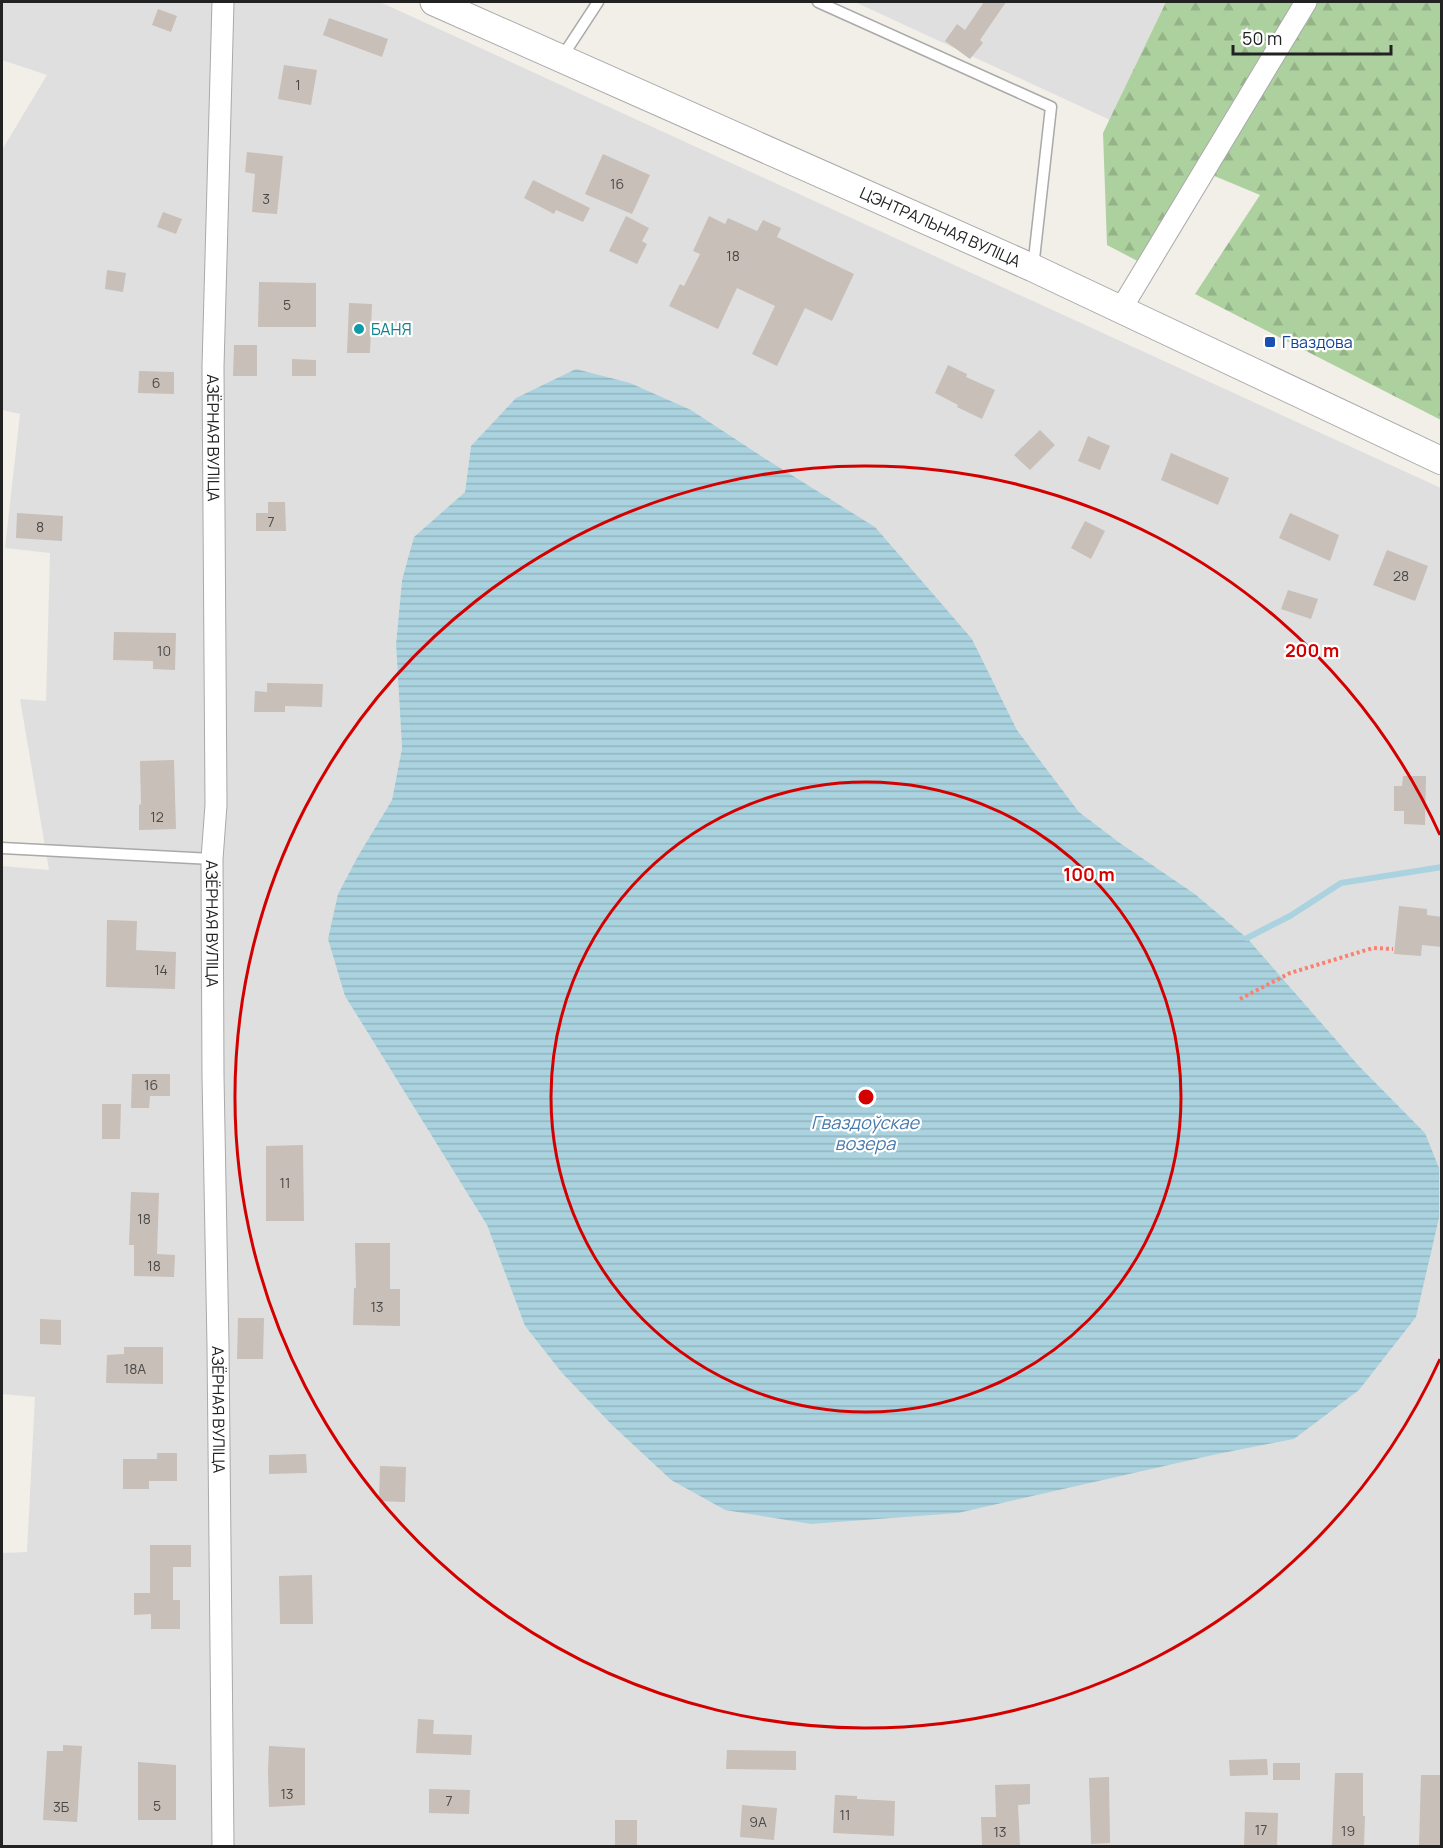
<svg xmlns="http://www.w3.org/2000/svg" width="1443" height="1848" viewBox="0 0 1443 1848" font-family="Manrope,sans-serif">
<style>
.residential{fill:#e0dfdf;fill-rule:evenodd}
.forest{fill:url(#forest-firs)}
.water{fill:url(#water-rules)}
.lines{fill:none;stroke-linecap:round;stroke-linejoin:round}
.stream{stroke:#aad3df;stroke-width:6}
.building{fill:#c7bfb8}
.service-casing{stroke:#a9a9a9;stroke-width:13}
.minor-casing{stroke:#a9a9a9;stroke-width:23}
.tertiary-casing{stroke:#a9a9a9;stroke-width:29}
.path{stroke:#fa8072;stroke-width:4;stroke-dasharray:3 3;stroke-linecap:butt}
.service{stroke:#fff;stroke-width:10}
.minor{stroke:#fff;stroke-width:21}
.tertiary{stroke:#fff;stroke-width:27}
.ring{fill:none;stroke:#d40000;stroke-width:3}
.culture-dot{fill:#0f9aa8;stroke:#fff;stroke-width:2}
.transit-dot{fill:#1a4fb4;stroke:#fff;stroke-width:2}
.labels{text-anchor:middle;stroke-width:4.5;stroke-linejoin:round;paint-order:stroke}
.number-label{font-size:14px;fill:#4b4948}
.street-label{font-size:16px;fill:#222;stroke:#fff}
.culture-label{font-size:16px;fill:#0d838f;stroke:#fff;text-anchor:start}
.transit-label{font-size:16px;fill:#164399;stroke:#fff;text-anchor:start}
.water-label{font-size:18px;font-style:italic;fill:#4a7aab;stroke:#fff}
.centre{fill:#d40000;stroke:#fff;stroke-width:3}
.ring-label{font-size:18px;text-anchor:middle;font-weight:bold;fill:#d40000;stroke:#fff;stroke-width:4.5;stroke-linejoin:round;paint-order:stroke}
</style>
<defs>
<pattern id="forest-firs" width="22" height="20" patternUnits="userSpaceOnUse" patternTransform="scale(1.5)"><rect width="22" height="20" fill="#add19e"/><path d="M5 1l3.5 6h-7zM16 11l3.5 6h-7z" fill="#95b388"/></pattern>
<pattern id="water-rules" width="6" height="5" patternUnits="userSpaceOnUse" patternTransform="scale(1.5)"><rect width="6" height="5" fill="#aad3df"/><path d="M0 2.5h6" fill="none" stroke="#92b5bf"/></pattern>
</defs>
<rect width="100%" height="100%" fill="#f2efe9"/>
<!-- residential -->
<g class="residential">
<path d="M 2,2 L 380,2 L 1441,488 L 1441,1846 L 2,1846 L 2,1553 L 27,1552 L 35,1397 L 2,1394 L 2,866 L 49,870 L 20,699 L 46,701 L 50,553 L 5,548 L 20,414 L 2,410 L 2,150 L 47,75 L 2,60 ZM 691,410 L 769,461 L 972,639 L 1017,730 L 1079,812 L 1120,843 L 1195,894 L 1247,938 L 1359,1066 L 1425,1133 L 1439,1218 L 1427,1265 L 1294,1439 L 1213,1455 L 725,1510 L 671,1480 L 612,1425 L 562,1373 L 525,1326 L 487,1225 L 345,996 L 338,894 L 358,856 L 392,800 L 402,748 L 396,644 L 402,580 L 415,537 L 465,492 L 471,446 Z"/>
<polygon points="855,2 1166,2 1110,120"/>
</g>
<!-- forest -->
<polygon class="forest" points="1166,2 1441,2 1441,420 1195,294 1260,195 1212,175 1147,266 1107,245 1103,133"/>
<!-- water -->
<polygon class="water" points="576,369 630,383 691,410 769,461 875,527 972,639 1017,730 1079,812 1120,843 1195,894 1247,938 1359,1066 1425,1133 1439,1168 1439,1218 1416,1317 1359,1390 1294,1439 1213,1455 958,1513 811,1524 725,1510 671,1480 612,1425 562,1373 525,1326 487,1225 345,996 328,939 338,894 358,856 392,800 402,748 396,644 402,580 414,537 465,492 471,446 516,398"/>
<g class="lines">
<!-- stream -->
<polyline class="stream" points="1247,938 1290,916 1341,883 1442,867"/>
</g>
<!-- building -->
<g class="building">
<polygon points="984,2 1006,2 980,40 983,43 970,59 945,41 957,24 965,30"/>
<polygon points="158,9 177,16 171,32 152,25"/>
<polygon points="329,18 388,39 382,57 323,35"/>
<polygon points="284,65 317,70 311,105 278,99"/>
<polygon points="247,152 283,156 277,214 252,212 255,174 245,172"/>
<polygon points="603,154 650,175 632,214 585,194"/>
<polygon points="533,180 590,208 583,222 556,210 554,214 524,198"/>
<polygon points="163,212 182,219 176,234 157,227"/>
<polygon points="626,216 649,228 642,241 647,244 637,264 609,251"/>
<polygon points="709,216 725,224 728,218 757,231 763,220 781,228 777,237 854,274 832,321 805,308 777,366 752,354 775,306 737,288 718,329 669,306 680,284 684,286 700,254 693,251"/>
<polygon points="107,270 126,273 123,292 105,289"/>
<polygon points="259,282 316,283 316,327 258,327"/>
<polygon points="349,303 372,304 370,353 347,353"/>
<polygon points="234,345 257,345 257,376 233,376"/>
<polygon points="292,359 316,360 316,376 292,376"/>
<polygon points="948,365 967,374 966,377 995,390 982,419 957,407 958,405 935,393"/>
<polygon points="139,371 174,372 174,394 138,393"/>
<polygon points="1040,430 1055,445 1030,470 1014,455"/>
<polygon points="1088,436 1110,446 1100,470 1078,461"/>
<polygon points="1171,453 1229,478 1218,505 1161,480"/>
<polygon points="268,502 285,502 286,531 256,531 256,513 268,513"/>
<polygon points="17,513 63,516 62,541 16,538"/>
<polygon points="1290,513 1339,535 1330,561 1279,538"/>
<polygon points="1085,521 1105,531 1091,559 1071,548"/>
<polygon points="1387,550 1428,566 1415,601 1373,585"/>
<polygon points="1288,590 1318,599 1311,619 1281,609"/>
<polygon points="114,632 176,633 175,670 153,669 153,661 113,660"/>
<polygon points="267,683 323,684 322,707 285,706 285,712 254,712 255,691 267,692"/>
<polygon points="174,760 176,829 139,830 139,805 141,804 140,761"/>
<polygon points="1403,776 1426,776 1425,825 1404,824 1404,811 1394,811 1394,786 1402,786"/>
<polygon points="1399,906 1427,909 1427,915 1442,917 1442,947 1422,945 1421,956 1394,954"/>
<polygon points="107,920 137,921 136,950 176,952 175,989 106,987"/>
<polygon points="132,1074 170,1074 170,1096 150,1096 149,1108 131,1108"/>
<polygon points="102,1104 121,1104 120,1139 102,1139"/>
<polygon points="303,1145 304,1221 266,1221 266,1146"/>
<polygon points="131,1192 159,1193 157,1254 175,1255 174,1277 134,1276 134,1245 129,1245"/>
<polygon points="355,1243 390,1243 390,1289 400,1289 400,1326 353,1325 354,1288 356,1288"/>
<polygon points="238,1318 264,1318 263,1359 237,1359"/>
<polygon points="40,1319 61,1320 61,1345 40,1344"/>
<polygon points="124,1347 163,1347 163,1384 106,1383 107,1355 124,1354"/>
<polygon points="157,1453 177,1453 177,1481 149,1481 149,1489 123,1489 123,1459 157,1459"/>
<polygon points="306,1454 307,1473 269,1474 269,1455"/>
<polygon points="380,1466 406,1467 405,1502 379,1501"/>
<polygon points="150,1545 191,1545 191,1567 173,1567 173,1600 180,1600 180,1629 151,1629 151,1614 134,1615 134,1593 150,1593"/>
<polygon points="312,1575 313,1624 280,1624 279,1576"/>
<polygon points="418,1719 434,1720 433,1734 472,1735 471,1755 416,1753"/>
<polygon points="63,1745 82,1746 77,1822 43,1820 47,1751 63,1751"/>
<polygon points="269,1746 305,1748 305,1805 269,1807 268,1771"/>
<polygon points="727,1750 796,1751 796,1770 726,1769"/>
<polygon points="1267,1759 1268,1775 1230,1776 1229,1760"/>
<polygon points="138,1762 176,1765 176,1820 138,1820"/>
<rect x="1273" y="1763" width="27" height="17"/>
<polygon points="1335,1773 1363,1773 1363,1816 1365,1816 1364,1846 1332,1846"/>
<polygon points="1421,1775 1442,1775 1442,1846 1419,1846"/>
<polygon points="1109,1777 1110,1843 1091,1844 1089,1778"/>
<polygon points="1030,1784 1030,1804 1018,1805 1020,1846 982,1846 981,1817 996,1817 995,1785"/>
<polygon points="429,1789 470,1790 469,1814 429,1813"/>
<polygon points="835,1795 857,1796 857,1799 895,1801 894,1836 833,1833"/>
<polygon points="742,1805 777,1808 774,1840 740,1837"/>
<polygon points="1245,1812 1278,1813 1277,1846 1244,1846"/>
<rect x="615" y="1820" width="22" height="26"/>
</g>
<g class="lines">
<defs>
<g id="service">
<polyline points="818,2 1051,107 1033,268"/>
<polyline points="562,57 598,2"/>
<polyline points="2,848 212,859"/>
</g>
<g id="minor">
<path id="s1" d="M 223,2 L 213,367 L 216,805 L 212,859 L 213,1076 L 218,1346 L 223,1846"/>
<polyline points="1121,309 1306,2"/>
</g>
<g id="tertiary">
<path id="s2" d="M 434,2 L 1033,268 L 1442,461"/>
</g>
</defs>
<!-- service casing -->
<use href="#service" class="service-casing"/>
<!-- minor casing -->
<use href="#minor" class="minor-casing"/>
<!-- tertiary casing -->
<use href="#tertiary" class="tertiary-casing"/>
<!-- path -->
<polyline class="path" points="1240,999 1290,973 1373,948 1393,949"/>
<!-- service -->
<use href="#service" class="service"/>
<!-- minor -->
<use href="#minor" class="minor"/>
<!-- tertiary -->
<use href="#tertiary" class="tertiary"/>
</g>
<!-- distance rings -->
<g class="ring">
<circle cx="866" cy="1097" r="315"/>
<path d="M1440 1359A631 631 0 1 1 1440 835"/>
</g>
<!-- markers -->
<circle class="culture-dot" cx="359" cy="329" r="6"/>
<rect class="transit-dot" x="1264" y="336" width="12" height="12" rx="3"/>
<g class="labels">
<!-- number labels -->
<g class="number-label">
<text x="298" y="90">1</text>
<text x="617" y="189">16</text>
<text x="266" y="204">3</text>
<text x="733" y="261">18</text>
<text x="287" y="310">5</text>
<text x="156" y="388">6</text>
<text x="271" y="527">7</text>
<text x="40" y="532">8</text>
<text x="1401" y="581">28</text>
<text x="164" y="656">10</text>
<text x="157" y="822">12</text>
<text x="161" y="975">14</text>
<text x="151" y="1090">16</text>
<text x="285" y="1188">11</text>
<text x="144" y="1224">18</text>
<text x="154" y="1271">18</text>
<text x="377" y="1312">13</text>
<text x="135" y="1374">18А</text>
<text x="287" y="1799">13</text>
<text x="449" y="1806">7</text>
<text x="157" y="1811">5</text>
<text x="61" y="1812">3Б</text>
<text x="845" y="1820">11</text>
<text x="758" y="1827">9А</text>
<text x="1261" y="1835">17</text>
<text x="1348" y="1836">19</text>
<text x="1000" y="1837">13</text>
</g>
<!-- street labels -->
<g class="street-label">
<text dy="6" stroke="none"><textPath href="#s2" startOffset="554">ЦЭНТРАЛЬНАЯ ВУЛІЦА</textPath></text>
<text dy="6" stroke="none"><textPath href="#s1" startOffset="436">АЗЁРНАЯ ВУЛІЦА</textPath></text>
<text dy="6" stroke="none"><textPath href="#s1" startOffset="922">АЗЁРНАЯ ВУЛІЦА</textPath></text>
<text dy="6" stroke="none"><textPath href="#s1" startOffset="1408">АЗЁРНАЯ ВУЛІЦА</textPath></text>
</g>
<!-- culture labels -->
<g class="culture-label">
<text x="371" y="335">БАНЯ</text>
</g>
<!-- transit labels -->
<g class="transit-label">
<text x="1282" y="348">Гваздова</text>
</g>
<!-- water labels -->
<g class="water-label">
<text x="865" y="1129">Гваздоўскае<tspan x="865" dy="21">возера</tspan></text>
</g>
</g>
<circle cx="866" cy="1097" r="9" class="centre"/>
<g class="ring-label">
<text x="1312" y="657">200 m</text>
<text x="1089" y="881">100 m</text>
</g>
<!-- border -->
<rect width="1443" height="1848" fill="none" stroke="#222222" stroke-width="6"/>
<!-- scale -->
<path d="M1233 45v9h158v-9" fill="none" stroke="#222222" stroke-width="3"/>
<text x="1242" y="45" font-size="18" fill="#222222" stroke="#ffffff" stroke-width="4.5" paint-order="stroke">50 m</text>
</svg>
